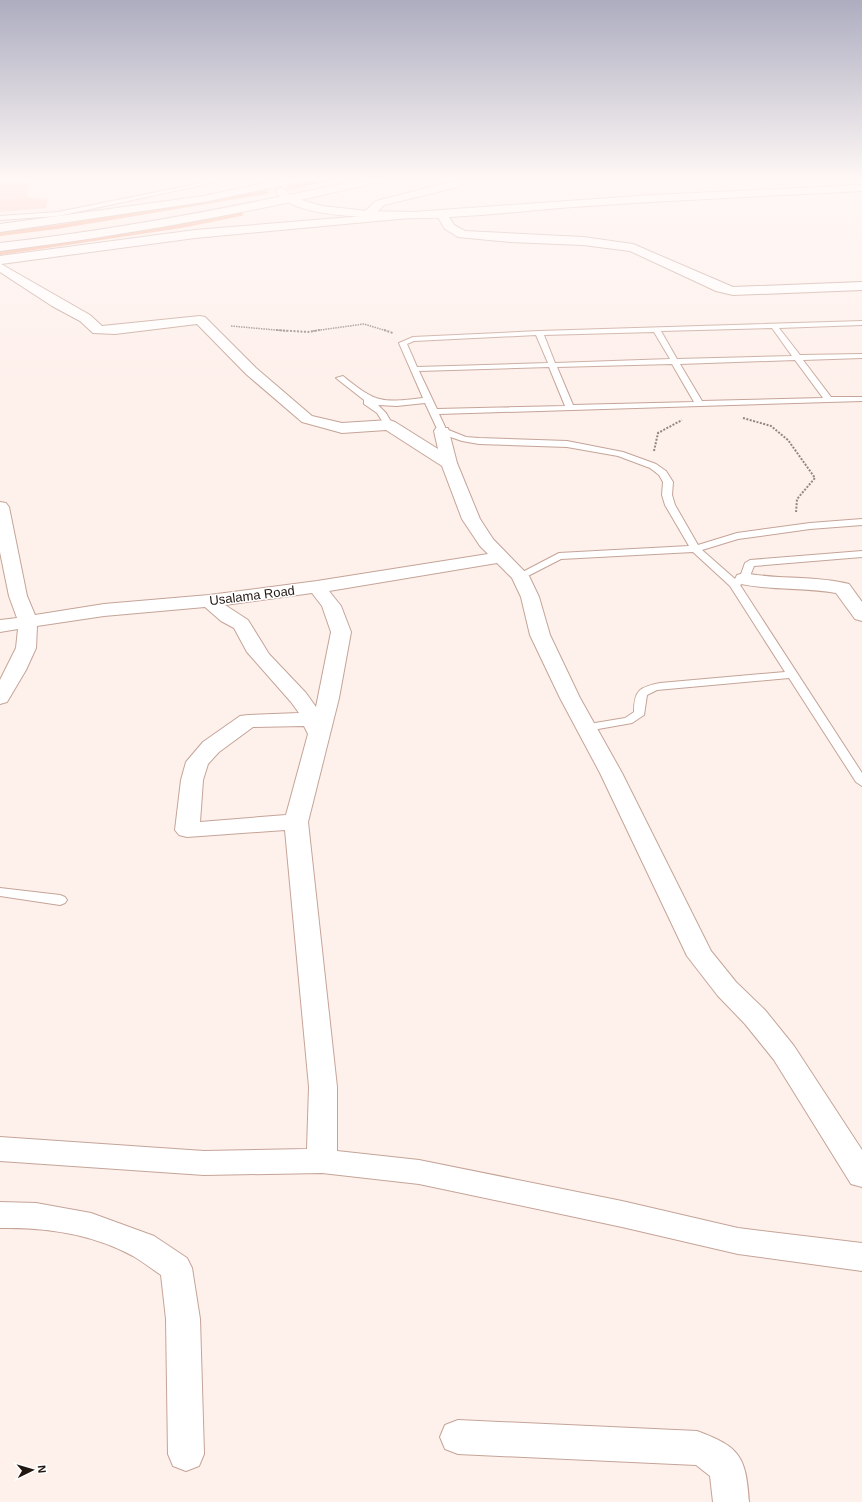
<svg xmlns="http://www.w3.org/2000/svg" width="862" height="1502" viewBox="0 0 862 1502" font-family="Arial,sans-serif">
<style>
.green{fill:#fbc4b0}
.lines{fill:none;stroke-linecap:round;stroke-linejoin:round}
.stream{stroke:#f4a384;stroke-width:4}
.lane-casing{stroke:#c5a498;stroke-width:2}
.street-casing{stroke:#c5a498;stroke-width:2}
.secondary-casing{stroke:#c5a498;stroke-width:2}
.highway-casing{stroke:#c5a498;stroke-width:2}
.path-far1{stroke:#938681;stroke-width:1.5;stroke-dasharray:1.5 1;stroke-linecap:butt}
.path{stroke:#938681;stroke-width:2;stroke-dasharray:2 1.5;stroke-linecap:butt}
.lane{fill:#fff;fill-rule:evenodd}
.street{fill:#fff;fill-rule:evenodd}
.secondary{fill:#fff;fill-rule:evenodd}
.highway{fill:#fff;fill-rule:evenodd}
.labels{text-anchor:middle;stroke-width:3;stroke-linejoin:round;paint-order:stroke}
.street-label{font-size:13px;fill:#221611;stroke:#fff}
</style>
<rect width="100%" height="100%" fill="#fef0eb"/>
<!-- green -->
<polygon class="green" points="0,179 19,179 30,184 27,192 28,197 48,199 46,208 0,212"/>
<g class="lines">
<!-- stream -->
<g class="stream">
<polyline points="288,188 328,179"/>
<polyline points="0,234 57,227 267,192"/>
<polyline points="0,253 181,226 241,214"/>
</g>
<defs>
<g id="lane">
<polygon points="221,179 231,179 58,216 0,220 0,216 58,212"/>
<path d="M 862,321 L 862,325 L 779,328 L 800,355 L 862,354 L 862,358 L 803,360 L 831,397 L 862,397 L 862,401 L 439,414 L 446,429 L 466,437 L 479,438 L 567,441 L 623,452 L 656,464 L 666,471 L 673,482 L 672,495 L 675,505 L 698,545 L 737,533 L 810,523 L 862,519 L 862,525 L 810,529 L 738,539 L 702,550 L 735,579 L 740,577 L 745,563 L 750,560 L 862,551 L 862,557 L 754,566 L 748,581 L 740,585 L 862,773 L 862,786 L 856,782 L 789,678 L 657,690 L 647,695 L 644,715 L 632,723 L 587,731 L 583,729 L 581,727 L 583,725 L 625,718 L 634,712 C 634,690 640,687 660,683 L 785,672 L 730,586 L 693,552 L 561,559 L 524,578 L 520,579 L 515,576 L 559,553 L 689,546 L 665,505 L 662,495 L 663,482 L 659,475 L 650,468 L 618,456 L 567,447 L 479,444 L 462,441 L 439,433 L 425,403 L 397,406 L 378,405 L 386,413 L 393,425 L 389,428 L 386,427 L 377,413 L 364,404 L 364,400 L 336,378 L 343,376 C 376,403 381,403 423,398 L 399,343 L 413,337 L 539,331 ZM 772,328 L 792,356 L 677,359 L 661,331 ZM 654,332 L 670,359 L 555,363 L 544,335 ZM 536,335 L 548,363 L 417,367 L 407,344 L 414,341 ZM 795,360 L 823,398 L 702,401 L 680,364 ZM 672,364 L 694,402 L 573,405 L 557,367 ZM 549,367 L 565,406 L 437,409 L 419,371 Z"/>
<polygon points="0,888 60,895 65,897 67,900 65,903 60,905 0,896"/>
</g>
<g id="street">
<polygon points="284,179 303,179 298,182 204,202 0,232 0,224 204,196"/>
<path d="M 445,179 L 455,179 L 459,185 L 458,187 L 384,205 L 374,215 L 413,213 L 415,215 L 409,218 L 195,238 L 1,264 L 90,315 L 102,326 L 200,316 L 205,317 L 256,368 L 312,416 L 342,423 L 389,420 L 395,422 L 438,449 L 434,431 L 436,428 L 448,428 L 457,463 L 480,519 L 493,539 L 529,576 L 539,597 L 550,635 L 580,698 L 622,773 L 711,951 L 736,982 L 765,1010 L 794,1046 L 862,1150 L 862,1187 L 851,1184 L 774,1060 L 745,1024 L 718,996 L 687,956 L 600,773 L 560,698 L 530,635 L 521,597 L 512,578 L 497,563 L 329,591 L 341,606 L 351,632 L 339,698 L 308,822 L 337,1087 L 337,1151 L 419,1160 L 622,1201 L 738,1228 L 862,1243 L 862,1271 L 738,1254 L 622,1227 L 419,1184 L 322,1173 L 204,1175 L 0,1161 L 0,1137 L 204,1151 L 307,1149 L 309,1087 L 285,830 L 187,837 L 179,835 L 175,830 L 181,780 L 186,762 L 203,742 L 240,716 L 248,715 L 299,713 L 291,702 L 247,652 L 234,628 L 221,621 L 205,607 L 104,616 L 37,626 L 36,648 L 26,670 L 7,702 L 0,704 L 0,680 L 16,648 L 18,629 L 0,632 L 0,620 L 17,618 L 9,596 L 0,552 L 0,502 L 6,503 L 9,507 L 27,596 L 35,615 L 104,604 L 209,595 L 317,581 L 488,554 L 480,546 L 462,519 L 442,466 L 386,430 L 342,433 L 302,422 L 246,374 L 197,324 L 115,334 L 93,333 L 80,321 L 52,306 L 0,272 L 0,256 L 195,230 L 363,216 L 364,212 L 376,201 L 447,183 ZM 312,593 L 322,606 L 331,632 L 316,707 L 306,693 L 269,654 L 248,620 L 225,605 ZM 304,726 L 308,734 L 286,815 L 200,822 L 203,780 L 208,764 L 219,752 L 253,727 Z"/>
<polygon points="442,211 446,212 454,225 465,231 583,237 633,244 733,287 862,282 862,290 733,295 716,291 630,251 583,245 510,242 458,237 445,229 436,214"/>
<path d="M 744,573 C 779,580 814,575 849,584 L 862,602 L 862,621 L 855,619 L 836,593 C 803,587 770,591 737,583 L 735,579 L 737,575 Z"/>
<path d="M 0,1202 L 36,1203 L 91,1213 L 154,1236 L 187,1258 L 192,1268 L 200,1319 L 204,1454 L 199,1466 L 186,1471 L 173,1466 L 168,1454 L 166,1319 L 161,1275 C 152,1269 143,1262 133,1256 C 93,1234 45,1227 0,1228 Z"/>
<path d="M 458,1420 L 697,1431 C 740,1447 746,1456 749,1502 L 713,1502 L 710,1476 L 696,1465 L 458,1454 L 445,1449 L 440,1437 L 445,1425 Z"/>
</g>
<path id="secondary" d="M 862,185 L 862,191 C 765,196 669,200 573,207 C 506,212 435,222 368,217 C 342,216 290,213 275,191 L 280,188 L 284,189 L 292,197 L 322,206 L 368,211 L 413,212 L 652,195 Z"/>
<path id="highway" d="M 365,179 L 383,179 L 382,181 C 256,212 128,235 0,251 L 0,243 C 123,229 244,205 365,179 Z"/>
</defs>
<!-- lane casing -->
<use href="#lane" class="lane-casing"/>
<!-- street casing -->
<use href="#street" class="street-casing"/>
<!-- secondary casing -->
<use href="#secondary" class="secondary-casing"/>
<!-- highway casing -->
<use href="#highway" class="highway-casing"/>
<!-- path-far1 -->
<g class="path-far1">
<polyline points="231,326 287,331"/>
<polyline points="313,331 364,324 387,331"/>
</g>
<!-- path -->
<g class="path">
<polyline points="276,330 308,332 320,330"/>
<polyline points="384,330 393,333"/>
<polyline points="743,418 771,426 788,440 815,478 797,499 796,513"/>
<polyline points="654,451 658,433 682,420"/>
</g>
<!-- lane -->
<use href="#lane" class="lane"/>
<!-- street -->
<use href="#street" class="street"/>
<!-- secondary -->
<use href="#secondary" class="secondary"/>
<!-- highway -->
<use href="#highway" class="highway"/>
</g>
<!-- sky -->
<linearGradient id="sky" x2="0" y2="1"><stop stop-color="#adadc0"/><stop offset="0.46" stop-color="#fff8f6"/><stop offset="1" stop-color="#fff8f6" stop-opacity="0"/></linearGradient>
<rect width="862" height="389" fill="url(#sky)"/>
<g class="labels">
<!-- street labels -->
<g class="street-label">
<text transform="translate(252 595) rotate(-7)" y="5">Usalama Road</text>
</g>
</g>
<!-- north arrow -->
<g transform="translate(32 1470) rotate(85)" stroke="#ffffff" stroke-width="3" paint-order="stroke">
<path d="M0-3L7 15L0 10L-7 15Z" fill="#221611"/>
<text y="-6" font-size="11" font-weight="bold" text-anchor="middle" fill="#221611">N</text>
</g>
</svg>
